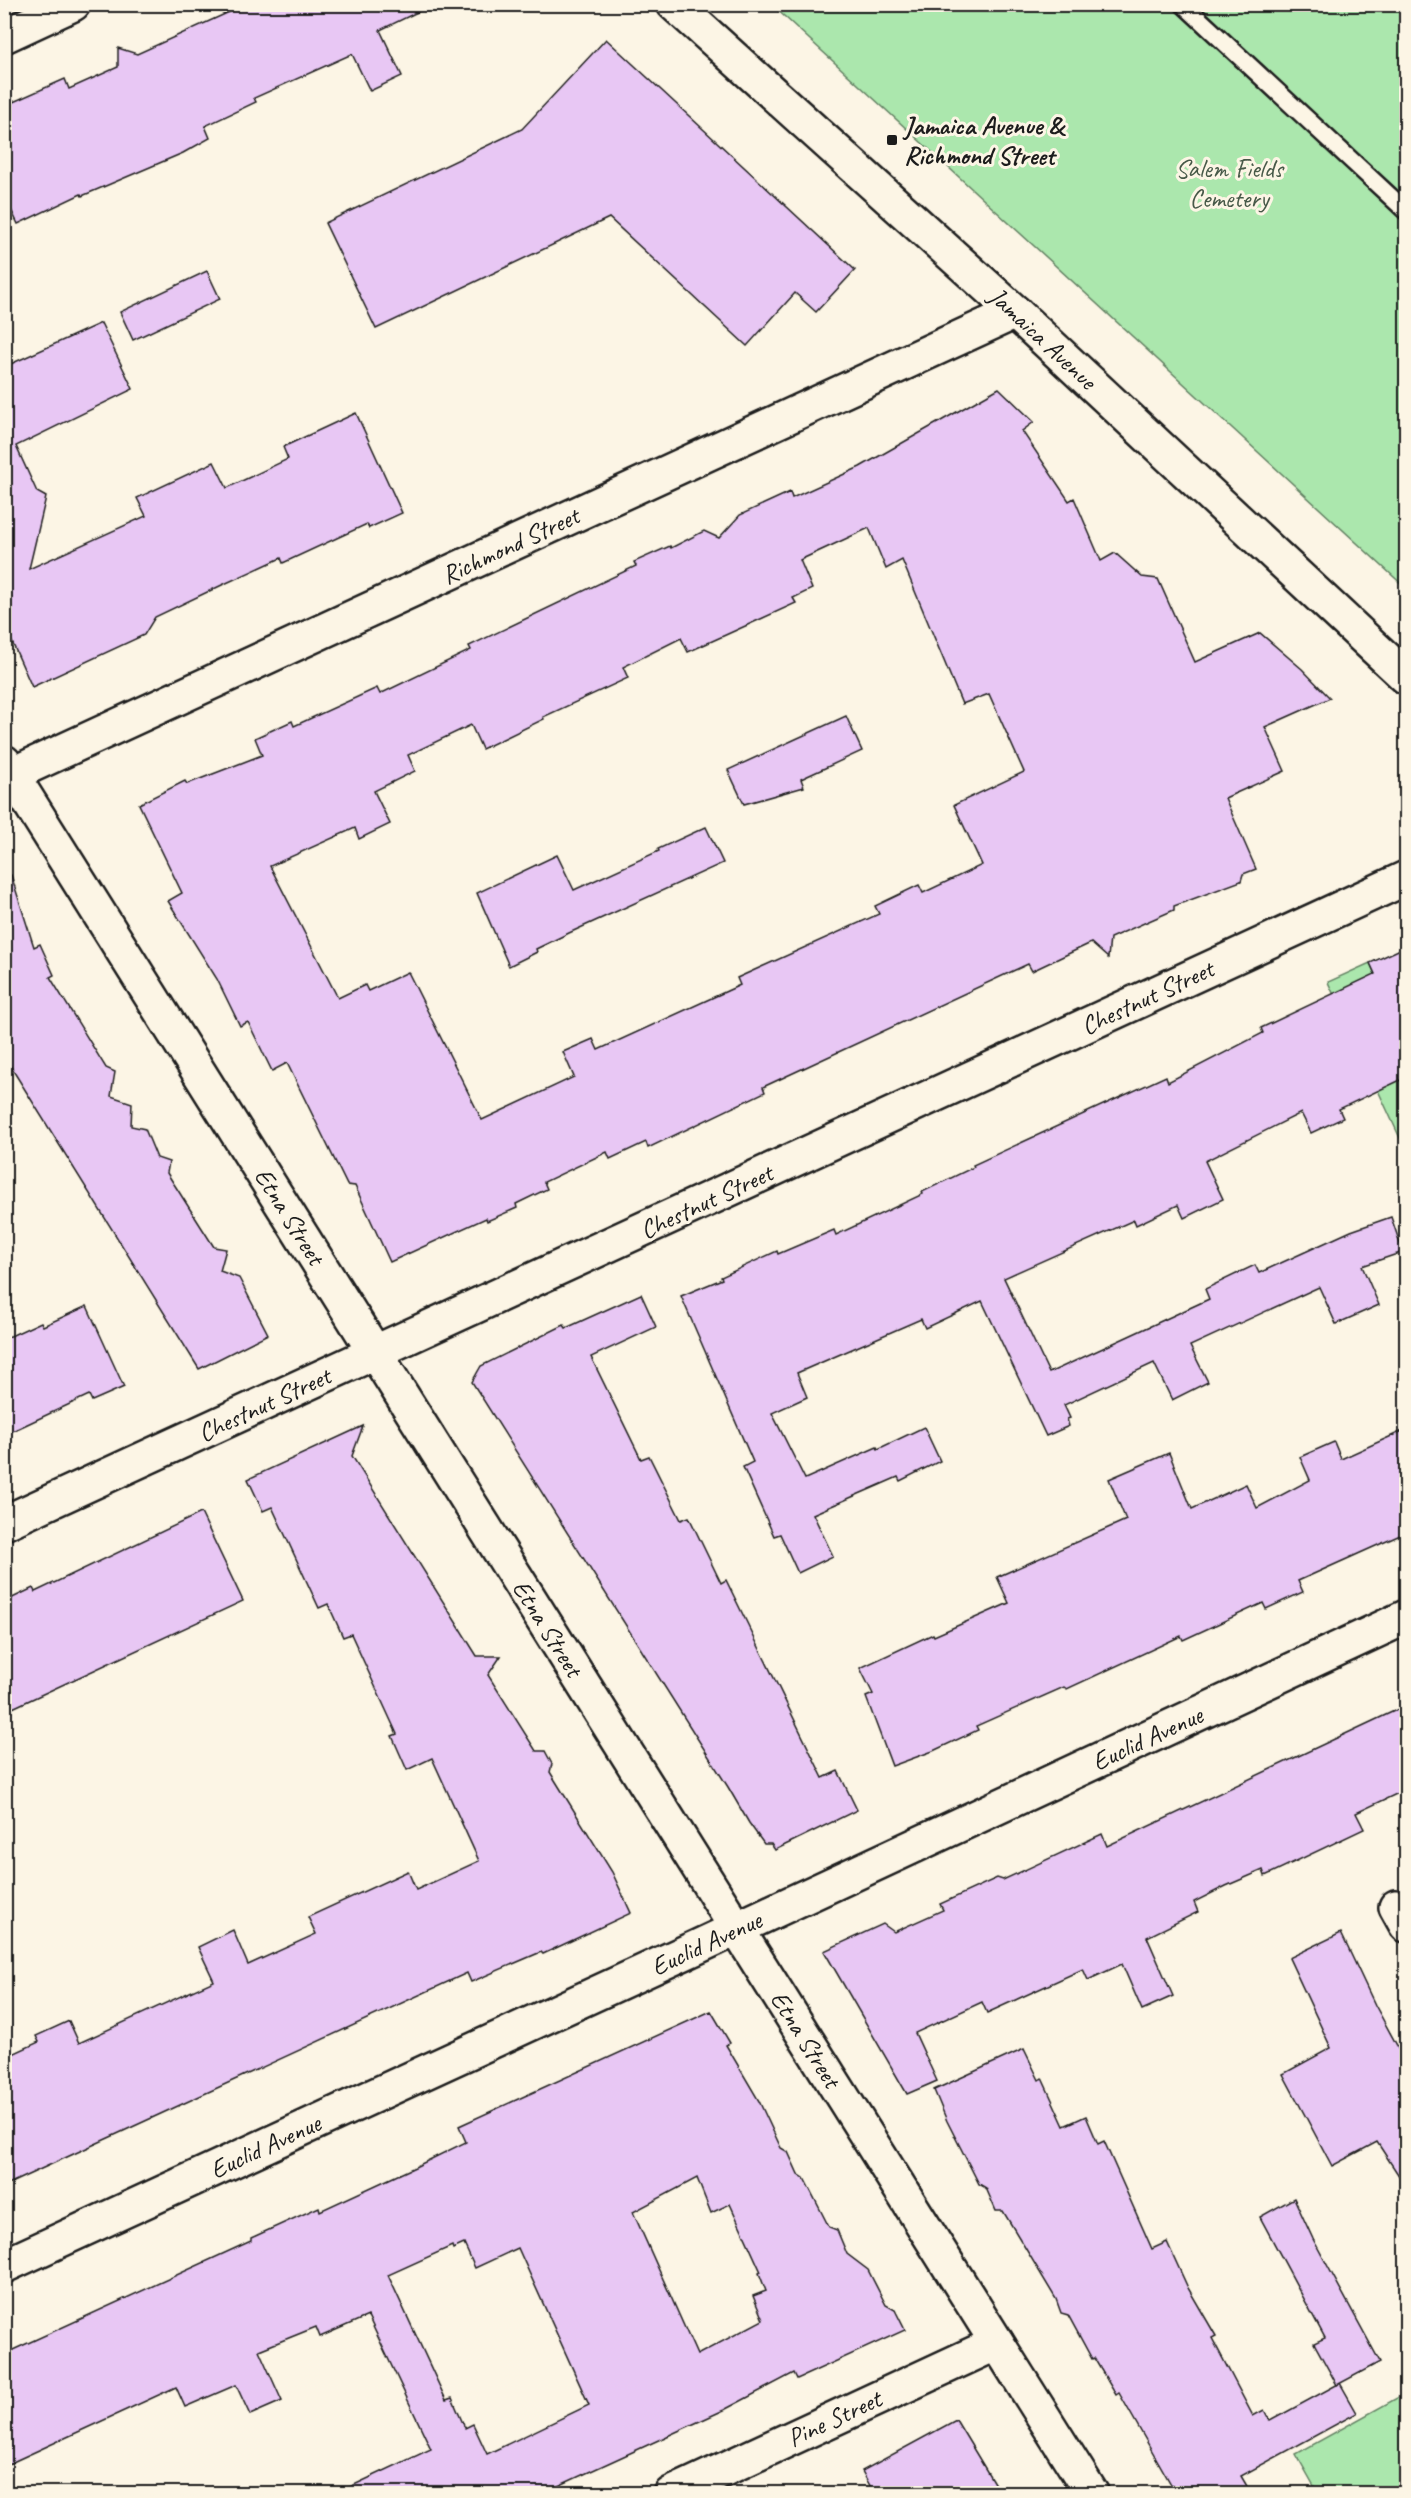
<svg xmlns="http://www.w3.org/2000/svg" width="1411" height="2498" viewBox="0 0 1411 2498" font-family="Caveat,sans-serif">
<style>
.green{fill:#abe7ad;stroke:#648264;stroke-width:1.5}
.building{fill:#e8c7f4;stroke:#1c1c1c;stroke-width:1.5;fill-rule:evenodd}
.lines{fill:none;stroke-linecap:round;stroke-linejoin:round}
.service-casing{stroke:#1c1c1c;stroke-width:21}
.minor-casing{stroke:#1c1c1c;stroke-width:38}
.secondary-casing{stroke:#1c1c1c;stroke-width:38}
.service{stroke:#fcf5e5;stroke-width:16}
.minor{stroke:#fcf5e5;stroke-width:33}
.secondary{stroke:#fcf5e5;stroke-width:33}
.poi-dot{fill:#1c1c1c;stroke:#fcf5e5;stroke-width:2}
.labels{text-anchor:middle;stroke-width:6;stroke-linejoin:round;paint-order:stroke}
.poi-label{font-size:26px;font-weight:bold;fill:#1c1c1c;stroke:#fcf5e5;text-anchor:start}
.park-label{font-size:26px;fill:#475948;stroke:#fcf5e5}
.street-label{font-size:26px;fill:#1c1c1c;stroke:#fcf5e5}
</style>
<rect width="100%" height="100%" fill="#fcf5e5"/>
<filter id="ink" filterUnits="userSpaceOnUse"><feTurbulence type="fractalNoise" baseFrequency=".0167" numOctaves="2"/><feDisplacementMap in="SourceGraphic" scale="12" xChannelSelector="R" yChannelSelector="G"/><feConvolveMatrix kernelMatrix="1 2 1 2 8 2 1 2 1" color-interpolation-filters="sRGB"/></filter>
<g filter="url(#ink)">
<!-- green -->
<g class="green">
<polygon points="772,5 1406,5 1406,588"/>
<polygon points="1370,963 1406,1041 1406,1151 1328,982"/>
<polygon points="1406,2393 1406,2493 1318,2493 1296,2454"/>
</g>
<!-- building -->
<g class="building">
<polygon points="247,4 434,4 380,30 402,76 370,91 352,54 254,98 256,102 205,126 210,138 183,153 82,196 81,194 18,224 4,195 4,106 65,79 69,89 118,67 118,48 137,54"/>
<polygon points="606,39 855,270 816,312 795,293 747,346 609,218 376,329 325,223 522,129"/>
<polygon points="207,271 220,299 133,340 120,312"/>
<polygon points="101,323 133,389 16,446 37,492 46,497 29,569 146,516 137,498 214,462 227,488 288,459 283,447 356,413 402,513 369,528 367,524 283,563 281,558 222,585 155,617 144,635 32,687 4,624 4,367"/>
<path d="M 999,388 L 1034,422 L 1022,431 L 1069,501 L 1074,498 L 1101,561 L 1115,553 L 1142,577 L 1158,579 L 1195,662 L 1260,633 L 1302,669 L 1330,698 L 1265,727 L 1285,771 L 1225,798 L 1256,869 L 1243,874 L 1241,881 L 1174,906 L 1174,910 L 1110,938 L 1108,958 L 1091,943 L 1032,971 L 1028,964 L 763,1087 L 765,1092 L 648,1148 L 646,1142 L 610,1159 L 607,1152 L 544,1182 L 547,1189 L 516,1204 L 517,1208 L 487,1221 L 486,1218 L 390,1262 L 355,1186 L 347,1185 L 287,1063 L 272,1071 L 248,1022 L 240,1026 L 217,979 L 168,901 L 182,893 L 139,804 L 185,781 L 187,784 L 262,755 L 255,738 L 292,721 L 294,726 L 377,688 L 380,694 L 471,650 L 469,646 L 636,566 L 634,562 L 670,546 L 671,548 L 704,531 L 719,538 L 740,515 L 790,492 L 792,498 L 860,467 ZM 869,528 L 886,569 L 902,560 L 962,704 L 989,694 L 1024,772 L 954,805 L 982,865 L 923,893 L 919,885 L 875,906 L 879,914 L 737,978 L 740,985 L 598,1050 L 593,1039 L 563,1052 L 574,1077 L 482,1120 L 408,972 L 368,991 L 365,985 L 338,998 L 270,866 L 355,828 L 359,839 L 390,824 L 374,791 L 415,771 L 408,755 L 471,725 L 482,749 L 544,719 L 543,717 L 628,678 L 623,667 L 681,638 L 688,652 L 796,603 L 793,598 L 812,589 L 800,560 Z"/>
<polygon points="846,716 862,751 801,779 804,787 744,804 728,770"/>
<polygon points="706,827 723,863 569,933 536,949 537,952 509,966 477,893 557,855 574,890 659,851 658,849"/>
<polygon points="11,875 34,947 40,944 54,975 50,977 106,1068 115,1072 111,1096 132,1103 131,1126 145,1129 157,1158 169,1162 167,1173 214,1247 226,1249 220,1271 239,1278 268,1334 199,1369 4,1056 4,876"/>
<polygon points="1407,946 1407,1077 1339,1109 1343,1118 1311,1133 1301,1113 1205,1161 1223,1199 1184,1218 1178,1205 1136,1225 1134,1220 1004,1278 1049,1373 1209,1299 1205,1289 1255,1265 1259,1273 1351,1231 1391,1217 1403,1252 1362,1266 1379,1305 1336,1324 1319,1287 1190,1346 1208,1382 1172,1400 1154,1363 1064,1405 1070,1418 1067,1419 1069,1426 1046,1436 982,1301 925,1328 921,1319 797,1373 807,1397 772,1413 805,1479 877,1447 878,1449 924,1427 940,1461 900,1481 898,1477 813,1514 833,1556 798,1573 780,1534 774,1536 743,1467 753,1462 681,1296 722,1279 721,1277 777,1251 778,1254 834,1230 836,1235 923,1194 922,1192 974,1167 973,1165 1166,1076 1168,1082 1263,1033 1261,1028 1375,974 1370,963"/>
<polygon points="641,1294 656,1327 591,1357 641,1459 649,1456 681,1520 689,1517 721,1583 726,1580 823,1778 838,1771 857,1810 775,1850 771,1844 764,1844 749,1823 728,1787 472,1382 481,1366 564,1325 566,1328"/>
<polygon points="87,1306 124,1387 92,1401 89,1395 4,1435 4,1339 41,1322 43,1326"/>
<polygon points="363,1426 352,1456 477,1656 501,1656 488,1675 536,1751 545,1751 552,1764 550,1772 612,1872 631,1913 543,1954 541,1952 471,1982 467,1973 4,2186 4,2058 39,2042 36,2036 69,2021 79,2043 214,1981 198,1947 233,1930 248,1965 316,1934 308,1917 408,1871 416,1890 479,1861 432,1758 407,1770 392,1736 397,1734 351,1634 343,1637 328,1604 319,1608 272,1507 263,1511 248,1479"/>
<polygon points="1407,1429 1407,1532 1298,1581 1303,1592 1266,1609 1263,1603 1183,1640 1181,1636 1067,1689 1064,1687 976,1726 978,1730 933,1751 892,1766 866,1697 873,1694 860,1668 933,1634 934,1636 1009,1603 997,1577 1126,1520 1109,1479 1169,1453 1192,1509 1246,1484 1257,1508 1310,1480 1300,1457 1334,1442 1341,1459"/>
<polygon points="201,1513 243,1601 4,1712 4,1602 33,1588 35,1592"/>
<polygon points="1407,1705 1407,1789 1356,1813 1364,1829 1265,1876 1263,1870 1226,1886 1194,1902 1198,1912 1147,1937 1173,1996 1142,2010 1122,1964 1088,1980 1083,1969 987,2013 982,2002 915,2033 937,2081 907,2094 824,1951 883,1924 894,1932 943,1910 940,1904 997,1878 1003,1880 1102,1834 1107,1846"/>
<polygon points="1341,1933 1375,2005 1407,2064 1407,2188 1377,2142 1332,2166 1283,2074 1331,2048 1289,1958"/>
<path d="M 711,2011 L 730,2043 L 726,2045 L 759,2101 L 781,2148 L 788,2152 L 798,2174 L 804,2178 L 829,2227 L 837,2230 L 847,2254 L 868,2270 L 886,2305 L 895,2310 L 905,2330 L 797,2379 L 794,2373 L 724,2410 L 543,2493 L 337,2493 L 431,2449 L 368,2316 L 320,2337 L 316,2327 L 259,2350 L 282,2401 L 250,2415 L 236,2385 L 185,2407 L 176,2387 L 4,2466 L 4,2354 L 251,2241 L 251,2238 L 319,2207 L 320,2211 L 415,2167 L 466,2142 L 459,2126 ZM 697,2178 L 711,2213 L 730,2204 L 761,2272 L 759,2273 L 766,2291 L 753,2296 L 763,2320 L 697,2355 L 633,2212 ZM 464,2244 L 475,2268 L 518,2248 L 589,2405 L 487,2454 L 473,2424 L 465,2428 L 452,2398 L 446,2400 L 388,2275 L 452,2246 L 453,2249 Z"/>
<polygon points="1024,2049 1039,2080 1042,2078 1064,2126 1086,2116 1098,2144 1104,2141 1152,2249 1167,2242 1188,2288 1216,2336 1212,2338 1253,2416 1264,2410 1270,2421 1340,2383 1357,2413 1241,2476 1251,2493 1176,2493 1119,2393 1116,2395 1094,2358 1092,2359 1068,2315 1061,2313 1056,2299 1003,2211 996,2211 986,2188 979,2184 947,2121 934,2090"/>
<polygon points="1294,2198 1313,2239 1380,2362 1337,2385 1314,2343 1325,2338 1260,2217"/>
<polygon points="956,2420 1000,2493 874,2493 862,2471"/>
</g>
<g class="lines">
<defs>
<polyline id="service" points="1183,4 1406,211"/>
<g id="minor">
<polyline points="4,36 73,4"/>
<polyline points="4,778 1015,312"/>
<polyline points="4,1523 1406,878"/>
<polyline points="1396,1907 1406,1925"/>
<polyline points="4,2266 697,1947 1406,1617"/>
<polyline points="671,2494 997,2343"/>
</g>
<g id="secondary">
<polyline points="674,4 1015,312 1406,677"/>
<polyline points="4,762 1092,2494"/>
</g>
</defs>
<!-- service casing -->
<use href="#service" class="service-casing"/>
<!-- minor casing -->
<use href="#minor" class="minor-casing"/>
<!-- secondary casing -->
<use href="#secondary" class="secondary-casing"/>
<!-- service -->
<use href="#service" class="service"/>
<!-- minor -->
<use href="#minor" class="minor"/>
<!-- secondary -->
<use href="#secondary" class="secondary"/>
</g>
</g>
<!-- markers -->
<rect class="poi-dot" x="886" y="134" width="12" height="12" rx="3"/>
<g class="labels">
<!-- poi labels -->
<g class="poi-label">
<text x="904" y="134">Jamaica Avenue &amp;<tspan x="904" dy="30">Richmond Street</tspan></text>
</g>
<!-- park labels -->
<g class="park-label">
<text x="1229" y="177">Salem Fields<tspan x="1229" dy="30">Cemetery</tspan></text>
</g>
<!-- street labels -->
<g class="street-label">
<text transform="translate(1043 338) rotate(43)" y="9">Jamaica Avenue</text>
<text transform="translate(510 545) rotate(-25)" y="9">Richmond Street</text>
<text transform="translate(1147 997) rotate(-25)" y="9">Chestnut Street</text>
<text transform="translate(706 1201) rotate(-25)" y="9">Chestnut Street</text>
<text transform="translate(290 1216) rotate(58)" y="9">Etna Street</text>
<text transform="translate(264 1404) rotate(-25)" y="9">Chestnut Street</text>
<text transform="translate(548 1628) rotate(58)" y="9">Etna Street</text>
<text transform="translate(1147 1738) rotate(-25)" y="9">Euclid Avenue</text>
<text transform="translate(706 1943) rotate(-25)" y="9">Euclid Avenue</text>
<text transform="translate(806 2039) rotate(58)" y="9">Etna Street</text>
<text transform="translate(265 2146) rotate(-25)" y="9">Euclid Avenue</text>
<text transform="translate(834 2418) rotate(-25)" y="9">Pine Street</text>
</g>
</g>
<!-- margin -->
<rect width="1411" height="2498" fill="none" stroke="#fcf5e5" stroke-width="24"/>
<rect x="12" y="12" width="1387" height="2474" fill="none" stroke="#1c1c1c" stroke-width="2" filter="url(#ink)"/>
</svg>
